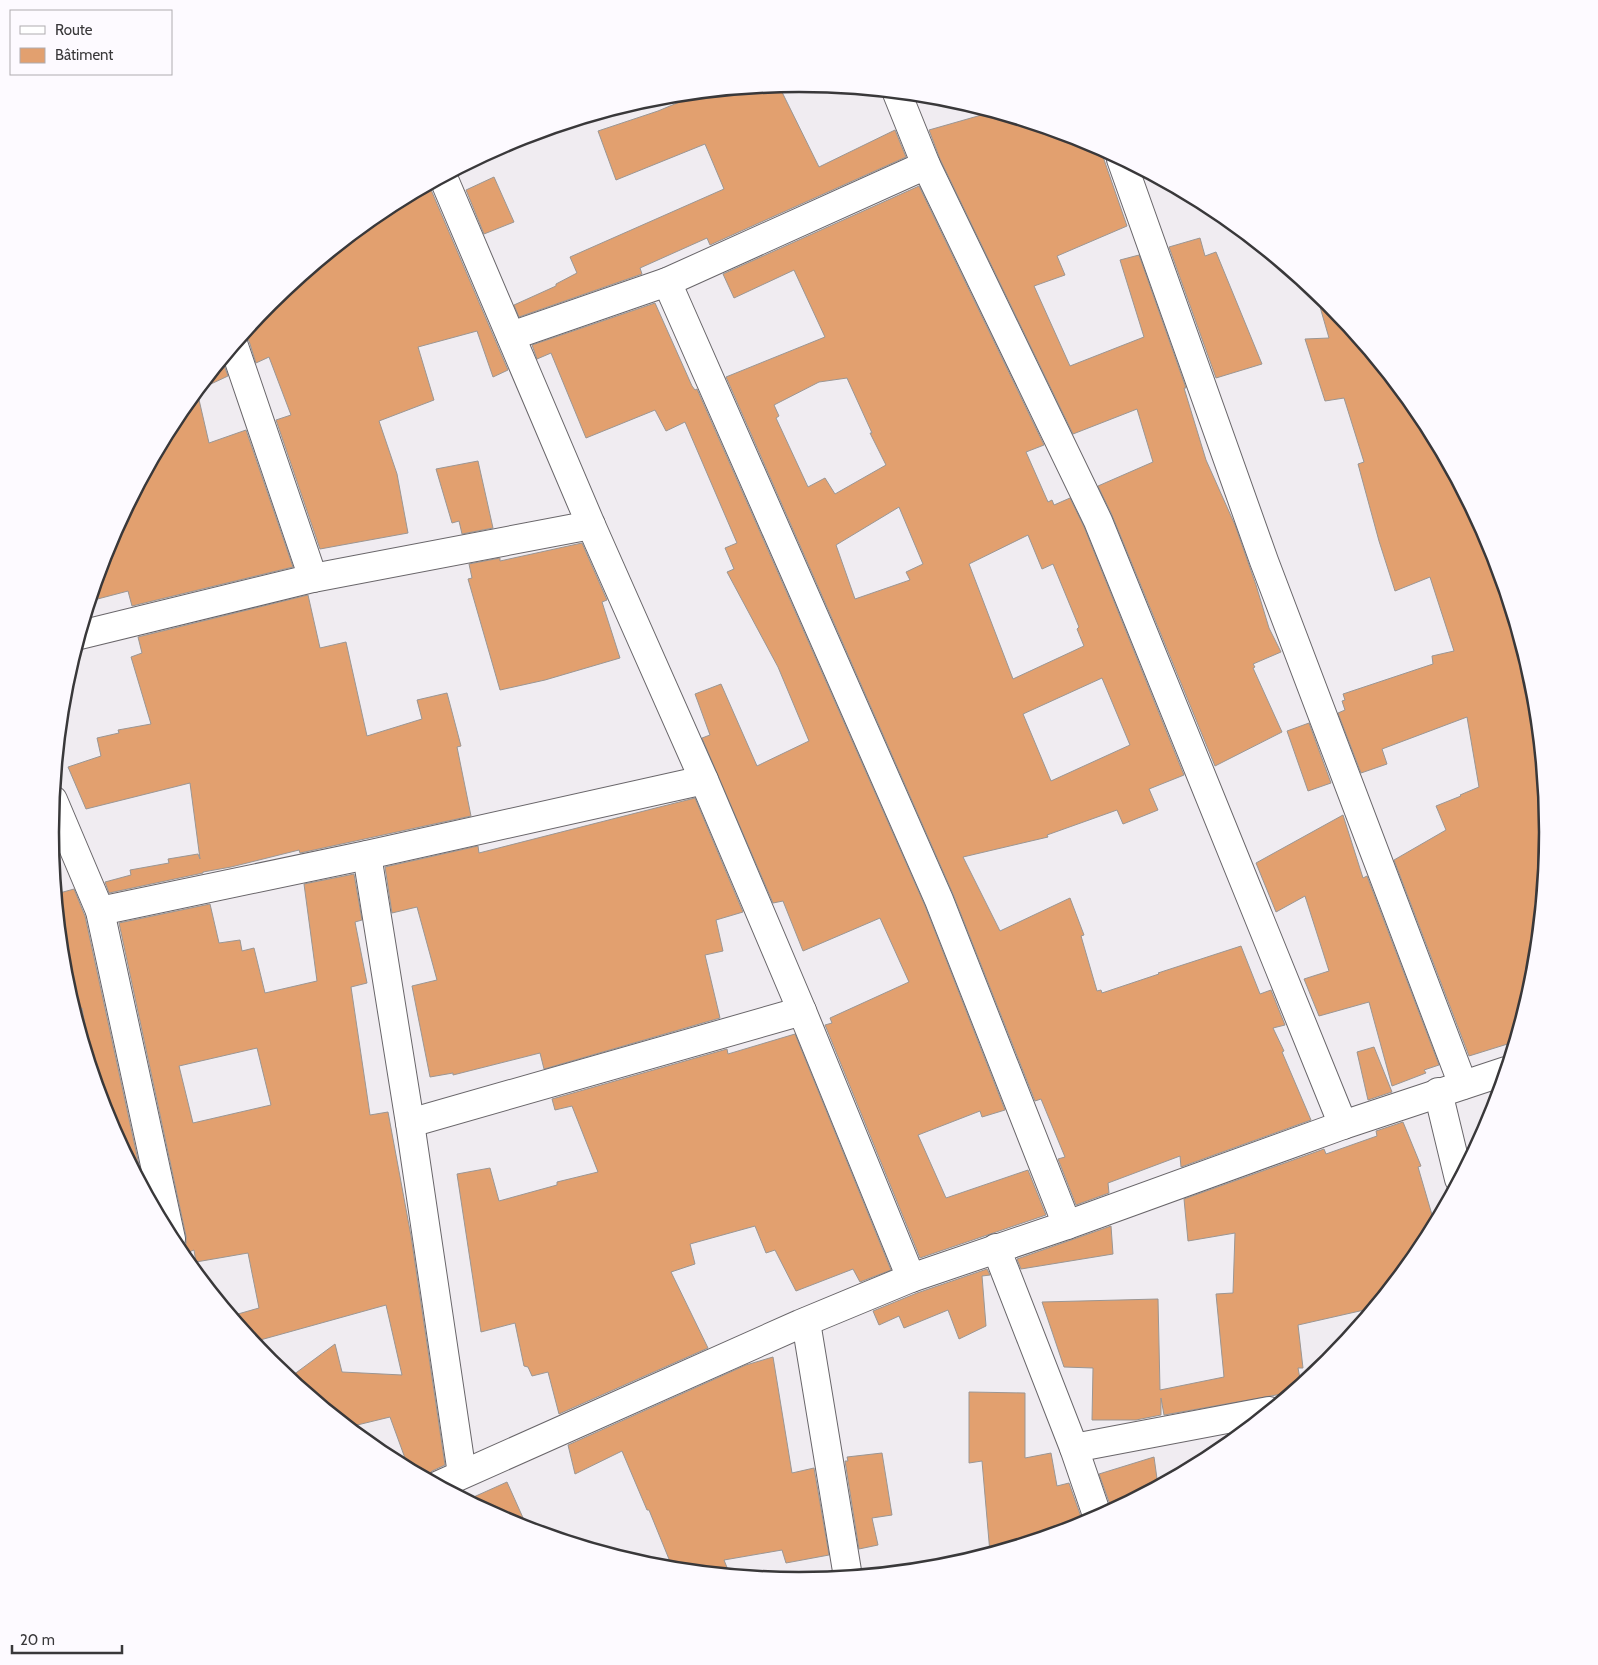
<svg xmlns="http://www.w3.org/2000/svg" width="1598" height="1665" viewBox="0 0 1598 1665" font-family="Cabin,sans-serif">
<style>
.building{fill:#e2a06f;stroke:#9b9693;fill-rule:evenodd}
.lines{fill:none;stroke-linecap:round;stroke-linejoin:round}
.street-casing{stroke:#69666a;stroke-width:30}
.street{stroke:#fff;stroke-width:28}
.rim{fill:none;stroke:#39383a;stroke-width:2.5}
</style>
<rect width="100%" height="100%" fill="#f0ecf1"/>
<!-- building -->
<g class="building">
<polygon points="779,86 819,167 895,130 906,157 710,245 707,238 640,268 642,274 519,317 514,305 556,286 556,284 577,273 570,257 724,189 705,144 616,180 598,131 658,111 701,93"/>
<polygon points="992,112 1086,141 1100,148 1127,226 1057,256 1065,275 1034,286 1070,366 1144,337 1120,260 1139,255 1186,388 1184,388 1206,460 1235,525 1256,585 1269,628 1281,652 1253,664 1255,667 1253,668 1282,732 1215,766 1112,515 1098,486 1153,462 1137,409 1073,434 940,159 929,130"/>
<polygon points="494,177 514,222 484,234 466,190"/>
<polygon points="429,185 508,370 493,377 477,331 418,347 434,400 379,421 397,474 408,533 320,549 276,420 291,415 269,357 256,363 249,341 244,334 270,303 383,210"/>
<path d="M 919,186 L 1044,445 L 1026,452 L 1048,502 L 1052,500 L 1054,505 L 1070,498 L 1084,527 L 1184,775 L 1149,789 L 1158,810 L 1123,824 L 1117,810 L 1047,835 L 1048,837 L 963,857 L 1000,931 L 1070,898 L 1084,935 L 1081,936 L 1097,991 L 1101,990 L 1102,993 L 1159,974 L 1158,973 L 1241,946 L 1260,994 L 1271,990 L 1285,1025 L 1273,1028 L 1284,1051 L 1282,1052 L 1311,1120 L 1181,1167 L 1180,1156 L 1108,1183 L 1109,1193 L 1076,1205 L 1058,1159 L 1065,1157 L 1041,1099 L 1035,1101 L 953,894 L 726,377 L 825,337 L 794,270 L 734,298 L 723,274 ZM 847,378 L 872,433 L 870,433 L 886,465 L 835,494 L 825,478 L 808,487 L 776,418 L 779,416 L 774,405 L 819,382 ZM 899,507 L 923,564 L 906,572 L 910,580 L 855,599 L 836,545 ZM 1028,535 L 1042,569 L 1053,564 L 1079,627 L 1077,629 L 1084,646 L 1013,679 L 969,564 ZM 1102,678 L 1130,745 L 1051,781 L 1023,714 Z"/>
<polygon points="1200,238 1205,256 1216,252 1262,364 1216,378 1169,247"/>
<polygon points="1316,293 1329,303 1403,394 1408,412 1418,411 1422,417 1463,494 1475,528 1480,526 1491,546 1534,687 1548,833 1534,979 1514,1042 1469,1056 1394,860 1446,830 1436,806 1461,796 1460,795 1479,787 1467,717 1382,749 1387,764 1361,773 1338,713 1345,710 1342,701 1345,700 1343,694 1433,664 1432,656 1454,651 1430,577 1395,591 1379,541 1358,464 1364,462 1344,398 1325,401 1305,339 1329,338"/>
<polygon points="655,303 692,386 695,390 697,389 925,906 1005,1110 982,1117 980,1111 918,1135 946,1198 1028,1170 1046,1215 920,1258 825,1025 832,1023 830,1018 909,982 880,918 803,951 783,901 773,903 702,738 710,735 695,694 721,684 757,766 809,741 778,667 727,572 734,569 725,548 737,543 685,422 666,431 655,410 586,438 551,353 537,359 532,345"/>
<polygon points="222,360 228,376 198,390"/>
<polygon points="197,391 209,443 246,430 293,567 132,606 128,591 90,601 108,545 176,416"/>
<polygon points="478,461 493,528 462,534 459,521 452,523 436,469"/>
<polygon points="582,543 607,600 602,602 620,658 545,680 500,690 468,579 472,578 469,564 500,558 500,561"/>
<polygon points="308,595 320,648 346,642 367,736 422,719 417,700 447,693 461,746 457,747 471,816 300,853 299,850 231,867 203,872 203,873 109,893 105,882 131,875 130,870 169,863 168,859 198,854 200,859 190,783 86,809 68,767 101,756 97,738 119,733 118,730 151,724 131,657 142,653 138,637"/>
<polygon points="1309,723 1331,783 1308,791 1287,731"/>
<polygon points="695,798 743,912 716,920 723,951 705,955 720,1018 544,1069 540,1053 453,1075 453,1073 430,1077 412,986 437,980 417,907 392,913 385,867 478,846 479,853"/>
<polygon points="1343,815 1363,878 1367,876 1439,1065 1424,1070 1426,1073 1392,1086 1369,1002 1319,1016 1304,979 1329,971 1305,896 1276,912 1256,863"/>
<path d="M 354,874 L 362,920 L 355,922 L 367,983 L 351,987 L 370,1115 L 388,1112 L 411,1236 L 445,1465 L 432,1471 L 425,1478 L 409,1469 L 390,1417 L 349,1427 L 289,1378 L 335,1344 L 342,1372 L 402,1375 L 386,1305 L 253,1342 L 231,1316 L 259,1308 L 248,1253 L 196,1262 L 194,1250 L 181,1255 L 179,1252 L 186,1244 L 186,1236 L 119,923 L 210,904 L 219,943 L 240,940 L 242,951 L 254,948 L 265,993 L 317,981 L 304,884 ZM 257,1048 L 271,1105 L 193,1123 L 179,1066 Z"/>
<polygon points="74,889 85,916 144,1188 107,1119 94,1075 82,1008 74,1010 64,978 56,894"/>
<polygon points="795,1034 891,1270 860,1282 853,1269 796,1291 775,1250 766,1253 755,1226 690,1244 695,1264 671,1272 708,1348 559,1414 548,1372 532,1376 528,1367 524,1366 515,1323 481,1332 457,1174 490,1168 499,1201 557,1185 557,1182 598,1172 572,1106 555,1110 552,1099 727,1049 728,1054"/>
<polygon points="1374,1047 1392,1092 1368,1100 1357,1052"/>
<polygon points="1403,1122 1421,1166 1418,1167 1435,1225 1422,1249 1373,1308 1298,1325 1303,1368 1298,1368 1301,1384 1293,1392 1164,1415 1161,1398 1161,1415 1136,1420 1092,1420 1093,1368 1064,1367 1042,1302 1158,1299 1160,1390 1224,1377 1216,1294 1233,1293 1235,1233 1188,1241 1184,1199 1324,1149 1326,1154 1377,1136 1376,1131"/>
<polygon points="1111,1226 1113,1254 1021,1269 1017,1259"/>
<polygon points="987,1269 990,1275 982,1276 986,1326 959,1339 948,1310 904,1328 899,1316 879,1325 873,1311 917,1293"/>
<polygon points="773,1357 792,1473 814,1468 829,1555 786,1563 782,1550 724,1560 730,1575 673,1569 649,1510 647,1510 622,1451 575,1474 568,1445 746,1365"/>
<polygon points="969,1392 1025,1393 1025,1458 1051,1453 1057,1486 1069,1483 1084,1525 990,1553 982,1461 969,1463"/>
<polygon points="882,1453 892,1515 872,1518 878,1545 859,1549 845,1461 848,1461 847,1457"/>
<polygon points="1154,1457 1158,1486 1112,1510 1099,1474"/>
<polygon points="507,1482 528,1529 512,1524 467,1500"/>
</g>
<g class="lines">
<defs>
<g id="street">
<polyline points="897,93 926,165 1098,521 1343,1125"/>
<polyline points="1121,159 1264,561 1463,1085"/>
<polyline points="443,177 591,525 704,780 802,1011 911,1278"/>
<polyline points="667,282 939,900 1067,1225"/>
<polyline points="511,336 667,282 926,165"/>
<polyline points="234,346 313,578"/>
<polyline points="80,635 313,578 591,525"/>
<polyline points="53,800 100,911 171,1239"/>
<polyline points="367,855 410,1123 462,1474"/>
<polyline points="100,911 367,855 704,780"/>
<polyline points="1438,1092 1459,1179"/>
<polyline points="410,1123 802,1011"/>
<polyline points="996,1248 1074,1448 1098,1518"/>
<polyline points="806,1322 848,1577"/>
<polyline points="1074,1448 1269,1411"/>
<polyline points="439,1485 800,1324 911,1278 1067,1225 1343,1125 1506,1071"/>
</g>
</defs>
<!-- street casing -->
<use href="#street" class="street-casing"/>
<!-- street -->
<use href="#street" class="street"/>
</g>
<!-- crop -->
<path d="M0 0H1598V1665H0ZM59 832a740 740 0 1 1 1480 0a740 740 0 1 1-1480 0Z" fill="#fdfaff" fill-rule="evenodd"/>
<path class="rim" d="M59 832a740 740 0 1 1 1480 0a740 740 0 1 1-1480 0Z"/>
<!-- legend -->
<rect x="10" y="10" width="162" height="65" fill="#fdfaff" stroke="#afacb0"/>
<rect x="20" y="26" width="25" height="8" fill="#ffffff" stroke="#afacb0"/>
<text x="55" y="35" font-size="15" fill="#39383a">Route</text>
<rect x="20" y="48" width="25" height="15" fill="#e2a06f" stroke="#afacb0"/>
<text x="55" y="60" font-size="15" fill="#39383a">Bâtiment</text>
<!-- scale -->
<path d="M12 1645v8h110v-8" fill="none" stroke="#39383a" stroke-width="2.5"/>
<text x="20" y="1645" font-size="15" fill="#39383a" stroke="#fdfaff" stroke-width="4" paint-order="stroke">20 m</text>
</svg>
